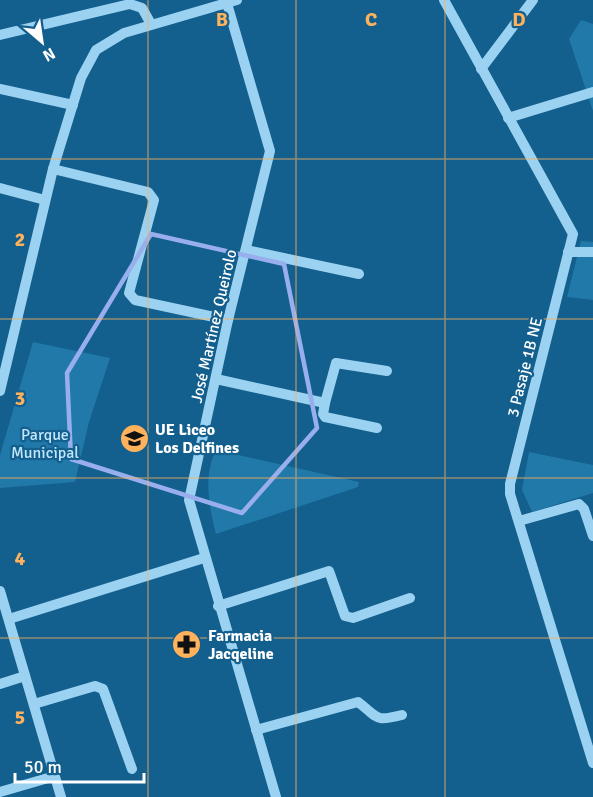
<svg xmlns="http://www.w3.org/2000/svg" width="593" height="797" viewBox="0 0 593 797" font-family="Signika,sans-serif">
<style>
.green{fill:#2179aa}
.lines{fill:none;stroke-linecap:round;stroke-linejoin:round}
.minor{stroke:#9bd2f1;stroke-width:10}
.marked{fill:none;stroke:#99afed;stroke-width:4.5;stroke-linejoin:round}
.grid{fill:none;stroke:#ffb15b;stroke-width:1.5;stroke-opacity:0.55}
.labels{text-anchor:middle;stroke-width:4.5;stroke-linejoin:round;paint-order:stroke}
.street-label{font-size:16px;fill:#fff;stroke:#135f8d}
.poi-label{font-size:16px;font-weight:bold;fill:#fff;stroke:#135f8d;text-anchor:start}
.park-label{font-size:16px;fill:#c2e7fc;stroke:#135f8d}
.grid-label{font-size:20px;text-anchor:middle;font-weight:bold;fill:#ffb15b;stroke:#135f8d;stroke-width:4.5;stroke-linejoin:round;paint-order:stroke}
</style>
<rect width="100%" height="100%" fill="#135f8d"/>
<!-- green -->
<g class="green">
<polygon points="581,20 593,24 593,111 569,39"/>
<polygon points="581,241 593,242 593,300 567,297"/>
<polygon points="33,342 110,358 89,422 75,482 0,488 0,455"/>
<path d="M 216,450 L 359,482 L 358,487 L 216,534 C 209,507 203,476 216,450 Z"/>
<polygon points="529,452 593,465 593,493 532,512 522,490"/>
</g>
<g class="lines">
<!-- minor -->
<g class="minor">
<polyline points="226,0 270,151 228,320 189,500 276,797"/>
<polyline points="444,0 573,234 510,484 510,494 593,763"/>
<polyline points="0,35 130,4 142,8 151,24"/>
<polyline points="481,69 533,0"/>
<polyline points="0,89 73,105"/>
<polyline points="508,118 593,92"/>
<polyline points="53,169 148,192 154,200 129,293 135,300 228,320"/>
<polyline points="0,188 45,200"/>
<polyline points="246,250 359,274"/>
<polyline points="568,252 593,252"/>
<polyline points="216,379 325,403 336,363 387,371"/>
<polyline points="0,391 53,169 81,78 96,50 124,33 237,0"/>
<polyline points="325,403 323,414 325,417 377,428"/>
<polyline points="519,521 579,504 584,509 593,536"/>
<polyline points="0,591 61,797"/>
<polyline points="218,606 329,571 345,616 353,618 410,598"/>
<polyline points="9,619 204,558"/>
<polyline points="0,684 25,676"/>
<polyline points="34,704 95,686 103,689 132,769"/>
<path d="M 256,730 L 358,702 C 379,718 374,722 402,715"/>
<polyline points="0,792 55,776"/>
</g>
</g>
<!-- marked area -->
<path class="marked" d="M 151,234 L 284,264 L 317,428 L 242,513 L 71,459 L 67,373 Z"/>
<!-- grid -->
<path class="grid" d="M 148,0 L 148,797M 296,0 L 296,797M 445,0 L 445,797M 0,159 L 593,159M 0,319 L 593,319M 0,478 L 593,478M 0,638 L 593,638"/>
<!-- icons -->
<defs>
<symbol id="school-disc" viewBox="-11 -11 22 22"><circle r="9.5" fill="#ffb15b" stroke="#135f8d"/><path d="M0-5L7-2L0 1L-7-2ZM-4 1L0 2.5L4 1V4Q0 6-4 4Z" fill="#111"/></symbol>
<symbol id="pharmacy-disc" viewBox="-11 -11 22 22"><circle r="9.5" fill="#ffb15b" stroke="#135f8d"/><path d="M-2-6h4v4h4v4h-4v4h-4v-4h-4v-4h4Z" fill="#111"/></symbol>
</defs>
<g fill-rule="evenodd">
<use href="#school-disc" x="118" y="422" width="33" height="33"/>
<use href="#pharmacy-disc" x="170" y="628" width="33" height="33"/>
</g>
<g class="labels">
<!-- street labels -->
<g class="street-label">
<text transform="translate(213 326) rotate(-77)" y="6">José Martínez Queirolo</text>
<text transform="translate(524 367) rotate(-76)" y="6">3 Pasaje 1B NE</text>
</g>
<!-- poi labels -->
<g class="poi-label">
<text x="155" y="435">UE Liceo<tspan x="155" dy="18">Los Delfines</tspan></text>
<text x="208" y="641">Farmacia<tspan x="208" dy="18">Jacqeline</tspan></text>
</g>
<!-- park labels -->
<g class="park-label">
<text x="45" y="440">Parque<tspan x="45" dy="18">Municipal</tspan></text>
</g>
</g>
<g class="grid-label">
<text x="222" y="26">B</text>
<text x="371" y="26">C</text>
<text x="519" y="26">D</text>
<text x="20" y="246">2</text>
<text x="20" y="405">3</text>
<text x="20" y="565">4</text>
<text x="20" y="724">5</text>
</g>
<!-- north arrow -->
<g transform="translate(42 42) rotate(151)" stroke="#135f8d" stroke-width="4.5" paint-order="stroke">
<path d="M0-4.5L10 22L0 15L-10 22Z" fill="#ffffff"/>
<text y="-9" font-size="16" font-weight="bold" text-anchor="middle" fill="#ffffff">N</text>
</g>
<!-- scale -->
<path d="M15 773v9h129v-9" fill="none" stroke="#ffffff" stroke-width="3"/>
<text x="24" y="773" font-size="18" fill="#ffffff" stroke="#135f8d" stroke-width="4.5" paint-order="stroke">50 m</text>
</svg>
